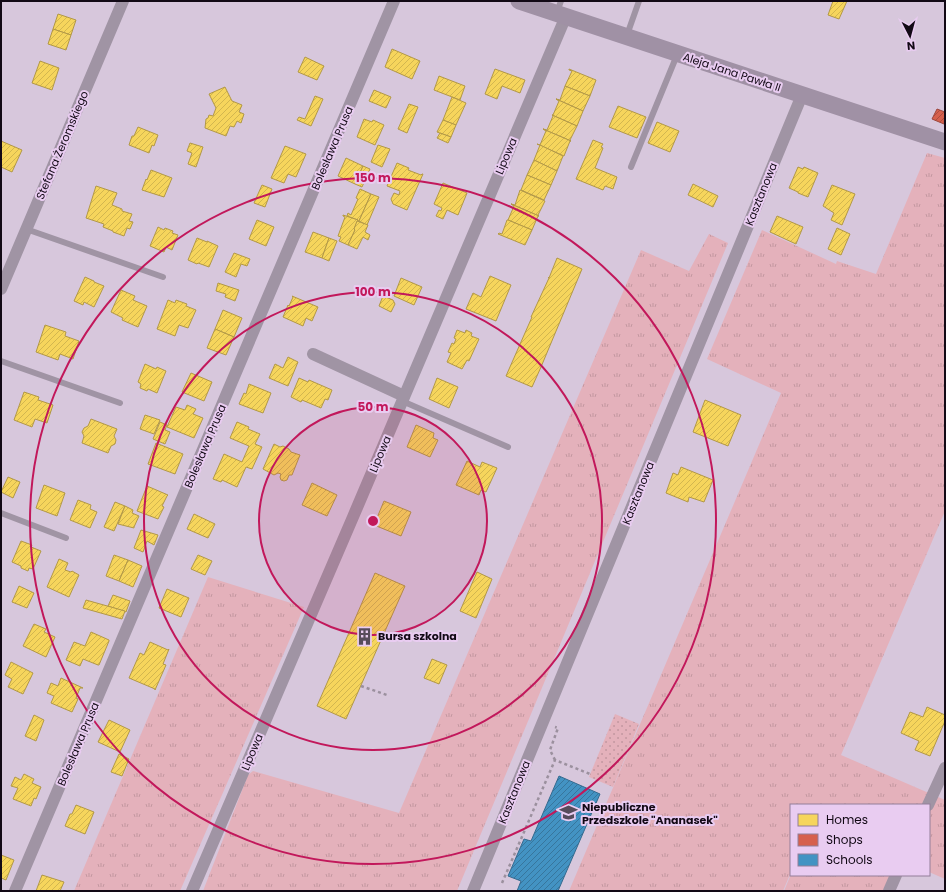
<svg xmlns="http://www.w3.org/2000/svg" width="946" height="892" viewBox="0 0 946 892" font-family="Poppins,sans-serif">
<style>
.grass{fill:url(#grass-tufts)}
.park{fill:url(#park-dots)}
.homes{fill:url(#homes-hatch);stroke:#b29847}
.shops{fill:url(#shops-hatch);stroke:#9b463c}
.schools{fill:url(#schools-hatch);stroke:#346a8f}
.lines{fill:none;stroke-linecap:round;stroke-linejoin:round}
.path{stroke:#9b909e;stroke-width:2.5;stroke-dasharray:3 3;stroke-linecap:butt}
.lane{stroke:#a094a4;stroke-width:6}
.street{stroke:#a094a4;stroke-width:12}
.secondary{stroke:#a091a5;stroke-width:17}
.ring{fill:none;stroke:#c2185b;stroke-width:2}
.labels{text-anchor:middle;stroke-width:4;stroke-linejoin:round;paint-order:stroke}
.street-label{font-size:11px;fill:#120915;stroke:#e9ccf1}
.poi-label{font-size:11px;font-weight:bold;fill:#120915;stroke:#e9ccf1;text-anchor:start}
.centre{fill:#c2185b;stroke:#e9ccf1;stroke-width:2}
.ring-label{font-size:12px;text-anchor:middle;font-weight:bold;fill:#c2185b;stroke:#e9ccf1;stroke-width:4;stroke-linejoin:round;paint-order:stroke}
</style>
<defs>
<pattern id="grass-tufts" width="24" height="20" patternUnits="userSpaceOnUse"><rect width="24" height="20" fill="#e4b1bb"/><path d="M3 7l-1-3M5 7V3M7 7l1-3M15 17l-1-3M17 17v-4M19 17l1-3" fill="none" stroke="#c397a0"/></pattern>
<pattern id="park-dots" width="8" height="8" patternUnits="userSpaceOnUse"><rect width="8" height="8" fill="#e4b1bb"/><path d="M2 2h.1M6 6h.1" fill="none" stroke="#c397a0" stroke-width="1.8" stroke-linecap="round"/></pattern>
<pattern id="homes-hatch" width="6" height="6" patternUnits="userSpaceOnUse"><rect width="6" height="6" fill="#f6d55c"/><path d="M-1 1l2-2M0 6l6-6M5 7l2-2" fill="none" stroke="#d2b64f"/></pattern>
<pattern id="shops-hatch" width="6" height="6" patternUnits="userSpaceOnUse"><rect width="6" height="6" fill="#d6604d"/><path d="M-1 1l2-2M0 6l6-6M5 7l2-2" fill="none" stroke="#ac4d3f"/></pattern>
<pattern id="schools-hatch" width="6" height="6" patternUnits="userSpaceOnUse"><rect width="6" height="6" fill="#4393c3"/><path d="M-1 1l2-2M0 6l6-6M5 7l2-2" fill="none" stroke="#37769d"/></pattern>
</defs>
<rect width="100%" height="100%" fill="#d7c7dc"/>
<!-- grass -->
<g class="grass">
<polygon points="927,153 945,158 945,511 841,755 945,800 945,879 929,872 929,805 791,805 791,872 783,891 569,891 781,393 707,359 762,230 836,264 837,261 876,274"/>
<polygon points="709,234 728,243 457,891 203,891 248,775 253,771 399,813 641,250 689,271"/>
<polygon points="208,577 304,607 180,891 74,891"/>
<polygon points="791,874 791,875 901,875 894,891 784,891"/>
</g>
<!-- park -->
<polygon class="park" points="615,714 639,724 613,787 589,777"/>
<!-- homes -->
<g class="homes">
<polygon points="833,1 847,1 839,19 828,15"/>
<polygon points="58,14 76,20 71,35 53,29"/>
<polygon points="53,29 71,35 66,50 48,44"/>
<polygon points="392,49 420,61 412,79 385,67"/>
<polygon points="305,57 324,66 317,80 298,72"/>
<polygon points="40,61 59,68 52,90 32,83"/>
<polygon points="495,69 525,80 520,93 502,86 497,99 485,94"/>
<polygon points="569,69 596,80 590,96 565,86 572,71 569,70"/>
<polygon points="439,76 465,86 460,100 434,90"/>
<polygon points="565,86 590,96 583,111 556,99 560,100"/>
<polygon points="225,87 232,101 242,105 239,112 244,114 241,123 237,121 234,127 230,126 226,136 205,128 206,119 208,118 209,115 213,116 216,108 209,94"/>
<polygon points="374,90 391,97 386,108 369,101"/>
<polygon points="315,96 323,99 311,126 297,120 299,117 305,119"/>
<polygon points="452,97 466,103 456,125 443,120"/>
<polygon points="556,99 583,111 577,126 552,115 553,115 559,101"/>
<polygon points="409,104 418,107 407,133 398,129"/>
<polygon points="618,106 646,117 637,138 609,127"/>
<polygon points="552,115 577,126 570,140 571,141 543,129 547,130 553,116"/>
<polygon points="364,119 372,122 373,120 384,125 375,145 357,137"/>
<polygon points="443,120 456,125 451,137 437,132"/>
<polygon points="657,122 679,131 670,152 648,143"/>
<polygon points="138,127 158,135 154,146 152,145 149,153 129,145 132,136 134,136"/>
<polygon points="543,129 571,141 570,141 564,156 537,144 540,145 546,131"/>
<polygon points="440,133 451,137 448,143 437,138"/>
<polygon points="593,140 603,144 601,147 603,148 595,168 617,177 613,189 605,186 603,190 576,179"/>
<polygon points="1,141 22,150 12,172 1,167"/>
<polygon points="190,143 203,147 196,167 188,164 192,153 187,151"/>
<polygon points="378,145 390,149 382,167 371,162"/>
<polygon points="540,145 563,156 557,171 534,160"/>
<polygon points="285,146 306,154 296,177 288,174 284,183 271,178"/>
<polygon points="346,158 363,166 355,184 338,176"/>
<polygon points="534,160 557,171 551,185 527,175"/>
<polygon points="397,163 409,168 408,170 421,175 422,174 423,174 407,210 393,204 391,199 394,193 399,195 400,191 387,186"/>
<polygon points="363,166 370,169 362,187 355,184"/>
<polygon points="798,167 803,169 804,167 818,173 808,197 798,193 798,192 789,188"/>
<polygon points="151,170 172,178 164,197 142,190 146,179 147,180"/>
<polygon points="527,175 551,185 544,200 521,190"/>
<polygon points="443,183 467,193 458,215 447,210 443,219 436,216 439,210 441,211 442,208 434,204"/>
<polygon points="693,184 718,196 713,207 688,195"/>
<polygon points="262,185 272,189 265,207 254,203"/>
<polygon points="832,185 855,194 842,225 831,220 834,213 823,206"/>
<polygon points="96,186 117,193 112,205 122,209 122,211 132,214 129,221 133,222 130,229 127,228 124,236 113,232 113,231 103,227 104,224 86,218"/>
<polygon points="360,189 371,194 359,221 357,221 358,220 347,216 348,213 351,215 358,199 356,198"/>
<polygon points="520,190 545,201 538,215 539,216 511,204 515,205"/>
<polygon points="371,194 379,197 367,225 359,221"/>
<polygon points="511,204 539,216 538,216 532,230 508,220 514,206"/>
<polygon points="343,215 358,220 354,229 355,230 348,245 339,241 341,237 338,236 345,217 343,216"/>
<polygon points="777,216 803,227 796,244 770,232"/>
<polygon points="257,220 274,227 266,246 249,239"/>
<polygon points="507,220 508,220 532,230 525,245 498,234 499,233 502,234"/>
<polygon points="357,221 368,225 365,232 370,235 368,240 363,237 357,249 348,245 355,230 354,229"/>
<polygon points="158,227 164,230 165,228 173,231 172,233 178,235 172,250 166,247 164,252 150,246"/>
<polygon points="837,228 850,234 841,255 828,249"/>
<polygon points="313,232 329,238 322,258 305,252"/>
<polygon points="197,238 207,242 207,241 218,246 209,267 198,263 197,264 188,260"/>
<polygon points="329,238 337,241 329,261 322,258"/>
<polygon points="234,253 250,259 247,266 241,264 236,277 225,272"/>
<polygon points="557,258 582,269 541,367 532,387 506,376 532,317 531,317 549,278 548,277 549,278"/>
<polygon points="490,276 511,285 496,321 466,309 473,293 481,297"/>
<polygon points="85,277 94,281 94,282 104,286 94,307 84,302 83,305 74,301"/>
<polygon points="401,278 422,287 414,305 394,296"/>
<polygon points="218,283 239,290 235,301 225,297 226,294 216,291"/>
<polygon points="121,290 135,296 133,300 147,306 138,327 122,320 123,318 111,312"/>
<polygon points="292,296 318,307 312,321 306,318 303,326 283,317 288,305 289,306 293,297"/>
<polygon points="383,296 393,300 395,304 391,312 379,306"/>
<polygon points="168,300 175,303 176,300 187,304 186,306 196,310 188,328 179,325 175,336 157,329"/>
<polygon points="223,310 242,318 234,337 215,329"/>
<polygon points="45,325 66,332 65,336 79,341 73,359 60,354 58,360 36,352"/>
<polygon points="215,329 234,337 226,355 207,348"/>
<polygon points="457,330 465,333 466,330 472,333 471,336 479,339 469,361 467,360 462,369 447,362 451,353 448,352 452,343 454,344 456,339 454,338"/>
<polygon points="288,357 298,362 288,386 269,378 275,364 283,368"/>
<polygon points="145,364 156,369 157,367 166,371 157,393 148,389 147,391 140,388 141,384 138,382"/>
<polygon points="191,373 212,382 204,401 182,392"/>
<polygon points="299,378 308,382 309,380 332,390 328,400 325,399 321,408 302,400 301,402 291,397"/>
<polygon points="437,378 458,387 449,408 429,399"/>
<polygon points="249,384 271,393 263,413 239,404 244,393 246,394"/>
<polygon points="24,392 39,397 38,400 53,405 47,423 35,419 32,427 14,420"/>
<polygon points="705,400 741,415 728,446 693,432"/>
<polygon points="187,405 196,409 193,414 203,418 194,438 167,427 176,407 185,410"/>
<polygon points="145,415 160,420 154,434 140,429"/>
<polygon points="91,419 117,429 114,436 116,440 115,444 111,446 108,453 82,443 84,436 82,432 84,428 88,426"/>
<polygon points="160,422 167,425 165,430 170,432 165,444 153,439"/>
<polygon points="237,422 249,427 248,429 260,434 255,444 262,447 252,469 246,467 237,487 222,480 221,482 213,479 224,454 242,462 249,446 230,438"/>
<polygon points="416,425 434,433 433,438 438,440 430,457 407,447"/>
<polygon points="156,443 183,454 175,474 148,464"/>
<polygon points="274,444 280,447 283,446 289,449 291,452 300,455 292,475 289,475 287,480 284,481 281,480 280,477 281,474 278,473 274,475 263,469"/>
<polygon points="467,461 480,467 482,462 497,468 486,492 481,490 479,495 456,485"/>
<polygon points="681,467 713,480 704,502 689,497 688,502 666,493 673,473 678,475"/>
<polygon points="8,477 20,482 13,498 1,492"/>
<polygon points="312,483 337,495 327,516 302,505"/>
<polygon points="44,485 65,493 57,516 36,508"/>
<polygon points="147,486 168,495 167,496 162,506 164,507 158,519 137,511"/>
<polygon points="78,500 91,505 90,509 97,512 90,528 70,520"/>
<polygon points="384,501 411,512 401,536 374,525"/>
<polygon points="115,502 125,506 114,531 104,527"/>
<polygon points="125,506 133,510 132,513 139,516 134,527 134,528 118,524"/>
<polygon points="194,514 215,524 208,538 187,529"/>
<polygon points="141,530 158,535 154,545 147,541 143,552 134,548"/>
<polygon points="21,541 32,545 31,547 41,551 33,569 29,568 28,571 21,568 21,566 12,562"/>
<polygon points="114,555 128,560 119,581 106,576"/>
<polygon points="198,555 212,561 205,575 191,569"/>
<polygon points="59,559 68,563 65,570 71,572 72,571 79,575 69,597 47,587"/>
<polygon points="128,560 142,566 133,587 119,581"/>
<polygon points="477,572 492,579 476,618 460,611"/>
<polygon points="375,573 405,586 346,719 317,706"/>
<polygon points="19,586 34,593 27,608 12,602"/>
<polygon points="167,589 189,598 181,617 159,608"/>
<polygon points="113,595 130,601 126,612 108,606"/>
<polygon points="86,600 125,611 122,619 83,608"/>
<polygon points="34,624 46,629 44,632 55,637 46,657 23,646"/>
<polygon points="91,632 109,640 109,641 99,665 98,665 83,659 80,666 66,660 74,642 85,646"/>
<polygon points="150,642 168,650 169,649 163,664 166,665 155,690 155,689 129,678 140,653 144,655"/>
<polygon points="432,659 447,665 439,684 424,678"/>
<polygon points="11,662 33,673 23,694 8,687 12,679 5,675"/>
<polygon points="61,678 83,688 80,688 76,698 78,699 72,712 51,703 54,696 47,693 51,683 58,686"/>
<polygon points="927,707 945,715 945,721 930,756 915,750 919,741 901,733 910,712 923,717"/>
<polygon points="34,715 44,720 36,741 25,736"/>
<polygon points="109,720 130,730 120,752 98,742"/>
<polygon points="119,754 129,759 122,776 111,772"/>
<polygon points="24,774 34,779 32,783 41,787 36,799 34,798 31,806 13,799 18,788 11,786 15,777 21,780"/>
<polygon points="76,805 94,812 85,834 65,826 70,814 72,814"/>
<polygon points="1,855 14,860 6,880 1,878"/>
<polygon points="42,875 64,882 60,891 36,891"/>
</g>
<!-- shops -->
<polygon class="shops" points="937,109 945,112 944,124 932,119"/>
<!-- schools -->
<polygon class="schools" points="559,776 600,794 558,891 517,891 521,881 508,876 524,839 531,841"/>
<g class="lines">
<!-- path -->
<g class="path">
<polyline points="361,686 387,695"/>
<polyline points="555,760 550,750 558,728 555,727"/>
<polyline points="502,883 555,760 590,774"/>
</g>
<!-- lane -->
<g class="lane">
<polyline points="557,12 561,1"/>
<polyline points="627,35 639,1"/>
<polyline points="631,167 677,55"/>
<polyline points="26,229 163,277"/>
<polyline points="1,361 120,403"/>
<polyline points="402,401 508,447"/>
<polyline points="1,513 66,538"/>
</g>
<!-- street -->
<g class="street">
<polyline points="1,289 123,1"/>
<polyline points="313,354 404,396"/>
<polyline points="928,805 945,768"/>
<polyline points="15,891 394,1"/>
<polyline points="192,891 353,517 566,16"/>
<polyline points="473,891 802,95"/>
<polyline points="889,891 896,875"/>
</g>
<!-- secondary -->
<polyline class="secondary" points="519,1 945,142"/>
</g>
<!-- distance rings -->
<circle cx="373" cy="521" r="114" fill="#c2185b" fill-opacity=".12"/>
<g class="ring">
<circle cx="373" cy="521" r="114"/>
<circle cx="373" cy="521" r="229"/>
<circle cx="373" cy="521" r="343"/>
</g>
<!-- icons -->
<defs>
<symbol id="building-bare" viewBox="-9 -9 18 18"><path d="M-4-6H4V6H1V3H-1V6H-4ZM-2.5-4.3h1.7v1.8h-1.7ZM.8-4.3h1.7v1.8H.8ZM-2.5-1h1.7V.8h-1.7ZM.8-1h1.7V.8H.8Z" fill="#574c5b" stroke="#e9ccf1" stroke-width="2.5" paint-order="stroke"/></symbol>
<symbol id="school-bare" viewBox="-9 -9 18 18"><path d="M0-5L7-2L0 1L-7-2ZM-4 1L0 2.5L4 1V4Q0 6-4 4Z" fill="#574c5b" stroke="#e9ccf1" stroke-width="2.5" paint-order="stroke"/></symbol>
</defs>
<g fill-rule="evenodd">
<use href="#building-bare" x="352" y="624" width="25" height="25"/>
<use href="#school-bare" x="556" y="800" width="25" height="25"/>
</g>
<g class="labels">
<!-- street labels -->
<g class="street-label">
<text transform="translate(732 72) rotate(18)" y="4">Aleja Jana Pawła II</text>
<text transform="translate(62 145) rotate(-67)" y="4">Stefana Żeromskiego</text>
<text transform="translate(332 148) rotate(-67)" y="4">Bolesława Prusa</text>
<text transform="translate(506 156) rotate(-67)" y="4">Lipowa</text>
<text transform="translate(761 194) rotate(-68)" y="4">Kasztanowa</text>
<text transform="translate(205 446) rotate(-67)" y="4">Bolesława Prusa</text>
<text transform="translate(380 454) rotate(-67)" y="4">Lipowa</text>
<text transform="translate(638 493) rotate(-68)" y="4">Kasztanowa</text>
<text transform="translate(78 744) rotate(-67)" y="4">Bolesława Prusa</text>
<text transform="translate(252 752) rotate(-67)" y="4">Lipowa</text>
<text transform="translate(514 792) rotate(-68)" y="4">Kasztanowa</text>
</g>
<!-- poi labels -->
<g class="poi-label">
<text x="378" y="640">Bursa szkolna</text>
<text x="582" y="811">Niepubliczne<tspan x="582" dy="13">Przedszkole "Ananasek"</tspan></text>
</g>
</g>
<circle cx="373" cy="521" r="6" class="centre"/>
<g class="ring-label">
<text x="373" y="182">150 m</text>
<text x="373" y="296">100 m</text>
<text x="373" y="411">50 m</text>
</g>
<!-- border -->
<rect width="946" height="892" fill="none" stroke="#120915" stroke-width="4"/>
<!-- legend -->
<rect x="790" y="804" width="140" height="72" fill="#e9ccf1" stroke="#937e99"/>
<rect x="798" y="814" width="20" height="12" fill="#f6d55c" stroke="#937e99"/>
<text x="826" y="824" font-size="12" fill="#120915">Homes</text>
<rect x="798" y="834" width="20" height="12" fill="#d6604d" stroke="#937e99"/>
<text x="826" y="844" font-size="12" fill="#120915">Shops</text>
<rect x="798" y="854" width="20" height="12" fill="#4393c3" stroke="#937e99"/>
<text x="826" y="864" font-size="12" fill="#120915">Schools</text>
<!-- north arrow -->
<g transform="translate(910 36) rotate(174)" stroke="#e9ccf1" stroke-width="3" paint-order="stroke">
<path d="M0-3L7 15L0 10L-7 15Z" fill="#120915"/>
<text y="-6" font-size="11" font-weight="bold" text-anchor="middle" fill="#120915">N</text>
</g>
</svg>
